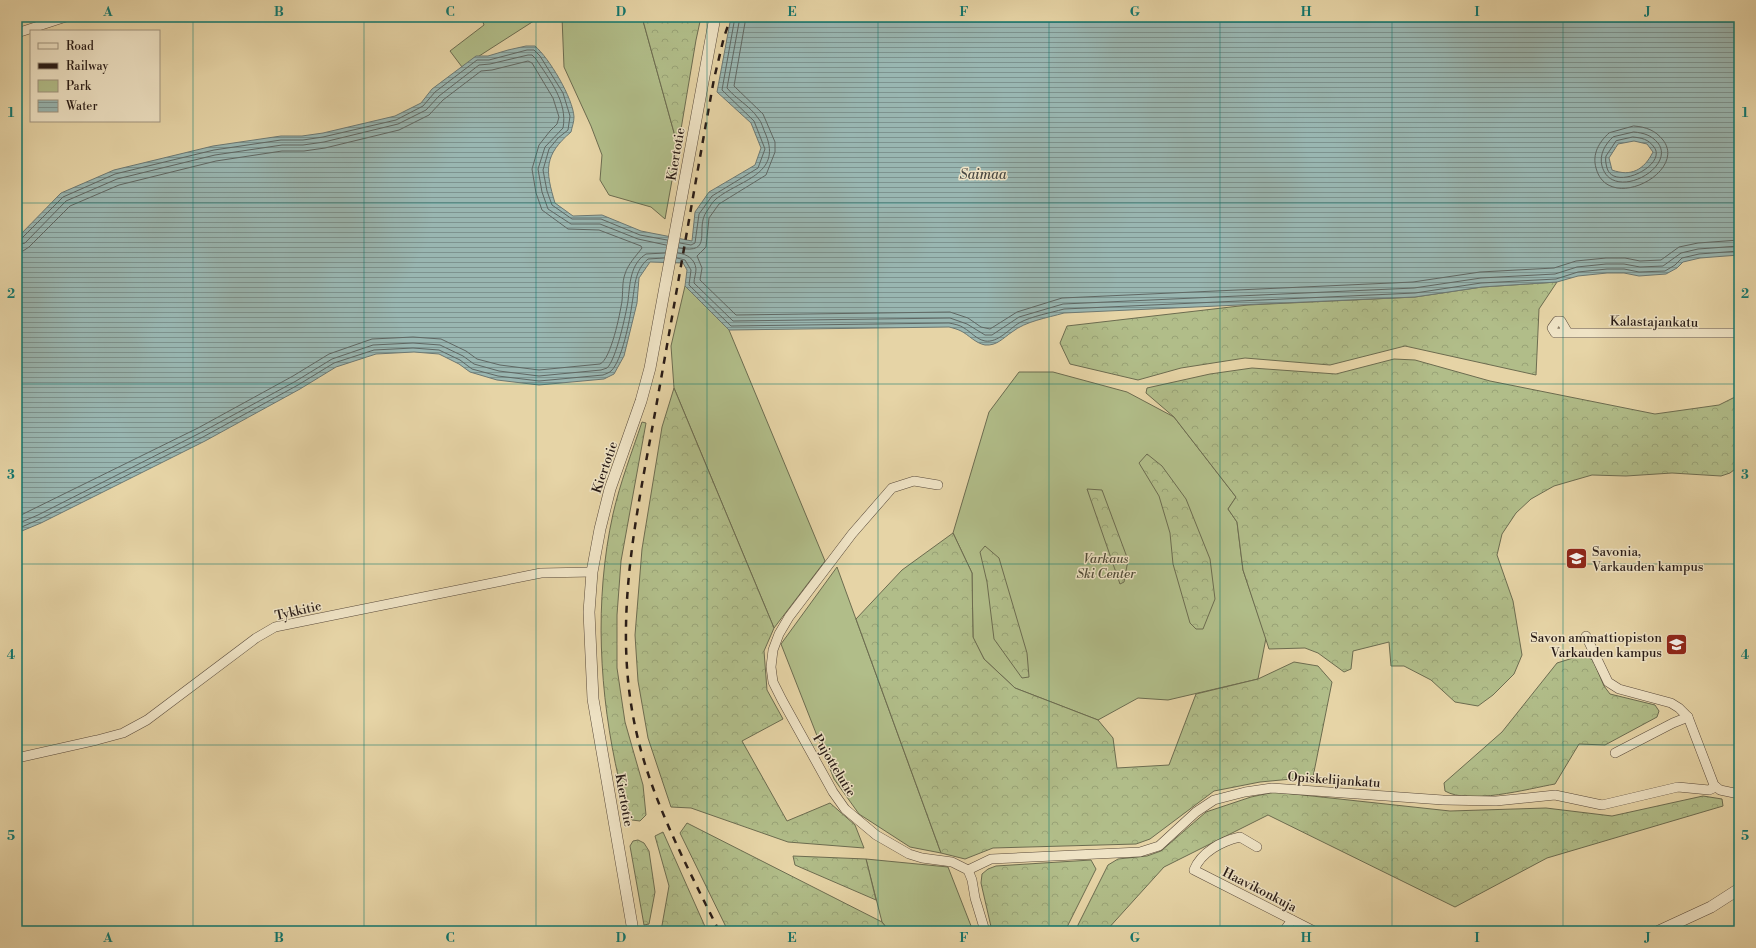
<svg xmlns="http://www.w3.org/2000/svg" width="1756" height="948" viewBox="0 0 1756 948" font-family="'Libre Bodoni',serif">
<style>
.green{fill:#b1bd89;stroke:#6c6c50}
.forest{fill:url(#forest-crowns);stroke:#6c6c50}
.water{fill:url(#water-rules);stroke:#6c7873;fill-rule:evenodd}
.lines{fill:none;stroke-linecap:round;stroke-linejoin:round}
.shore{stroke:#606864;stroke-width:1}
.minor-casing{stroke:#58493a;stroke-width:10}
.tertiary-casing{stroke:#58493a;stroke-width:12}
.minor{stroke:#efe3c5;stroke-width:9}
.tertiary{stroke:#efe3c5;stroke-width:11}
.rail{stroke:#281b16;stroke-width:2.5;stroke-dasharray:7 7;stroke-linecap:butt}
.grid{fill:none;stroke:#0f766e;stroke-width:1;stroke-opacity:0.55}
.labels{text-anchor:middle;stroke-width:3;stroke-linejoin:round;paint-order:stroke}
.street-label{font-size:13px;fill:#281b16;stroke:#efe3c5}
.poi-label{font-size:13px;fill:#281b16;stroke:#efe3c5;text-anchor:start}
.park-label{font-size:13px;font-style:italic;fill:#514c38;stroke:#efe3c5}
.water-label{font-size:14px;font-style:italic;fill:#4a4a44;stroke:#efe3c5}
.neatline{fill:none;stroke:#0f766e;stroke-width:1.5}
.grid-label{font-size:13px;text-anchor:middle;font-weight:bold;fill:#0f766e}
</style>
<defs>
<pattern id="forest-crowns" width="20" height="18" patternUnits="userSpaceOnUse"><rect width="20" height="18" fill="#b1bd89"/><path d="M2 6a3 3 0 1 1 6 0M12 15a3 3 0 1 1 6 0" fill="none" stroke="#98a276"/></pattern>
<pattern id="water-rules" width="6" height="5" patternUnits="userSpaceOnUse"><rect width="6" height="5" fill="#99b6b1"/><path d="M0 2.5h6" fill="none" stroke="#7d938f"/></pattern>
</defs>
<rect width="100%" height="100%" fill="#e6d4a6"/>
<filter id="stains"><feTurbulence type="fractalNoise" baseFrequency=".005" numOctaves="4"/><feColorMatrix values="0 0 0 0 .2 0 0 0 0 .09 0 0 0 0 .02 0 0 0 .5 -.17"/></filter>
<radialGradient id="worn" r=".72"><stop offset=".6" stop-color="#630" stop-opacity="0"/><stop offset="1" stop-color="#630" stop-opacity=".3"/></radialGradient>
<!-- green -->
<g class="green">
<polygon points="481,17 540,17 462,67 450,51 484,25"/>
<polygon points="562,17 642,17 678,147 665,219 651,207 609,195 600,180 602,155 591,126 564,67"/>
<polygon points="685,286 729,330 825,561 774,628 674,388 671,346"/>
<polygon points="1019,372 1053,372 1127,392 1174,417 1236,497 1228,509 1237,522 1243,570 1266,638 1258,679 1168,700 1138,698 1098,720 1015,688 984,659 973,638 972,573 953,533 989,412"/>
<polygon points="837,567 941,853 910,847 859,814 834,779 781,644"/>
<polygon points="866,859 948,867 973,931 889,931 882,922"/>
</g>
<!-- forest -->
<g class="forest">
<polygon points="642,17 701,17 696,40 678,147"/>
<polygon points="1557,282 1539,309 1536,375 1405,346 1330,365 1245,358 1181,368 1138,380 1070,364 1060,343 1067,326 1248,305 1415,297 1482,287"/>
<polygon points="1394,359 1415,360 1490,381 1655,414 1719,405 1739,395 1739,466 1730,473 1721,476 1672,473 1626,476 1592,475 1554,486 1531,499 1516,513 1502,534 1497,555 1513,601 1522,655 1514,674 1493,695 1478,706 1455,702 1431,680 1404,666 1391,666 1389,642 1353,651 1351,669 1344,672 1318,653 1305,648 1269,649 1243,570 1237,522 1228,509 1236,497 1174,417 1146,393 1147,388 1210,374 1252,368 1336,374"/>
<polygon points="674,388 774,628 764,651 767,690 783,719 742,741 787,821 830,803 855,825 864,848 788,842 691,808 671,807 648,738 638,681 635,635 642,549 662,427"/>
<path d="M 642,422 L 646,423 L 621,561 L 617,615 L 617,668 L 625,722 L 643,785 L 646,815 L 640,821 L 632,820 C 628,807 623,793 619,780 C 599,694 594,600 613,514 C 620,483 632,452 642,422 Z"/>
<polygon points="1147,454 1162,466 1186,499 1210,559 1215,599 1203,629 1196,629 1190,623 1173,564 1170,533 1159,496 1139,463"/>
<polygon points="1087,489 1102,490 1128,560 1124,582 1120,584"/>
<polygon points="953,533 972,573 973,637 984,659 1015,688 1098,720 1113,738 1117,768 1169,765 1196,694 1258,679 1294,662 1318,666 1332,682 1313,777 1260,782 1214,791 1150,839 1136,844 993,848 965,859 941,853 856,619 902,570"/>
<polygon points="985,546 999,558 1027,653 1029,677 1022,678 994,639 987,582 980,552"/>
<path d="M 1585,656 L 1593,660 L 1604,686 L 1610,694 L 1655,705 L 1659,711 L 1657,717 L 1605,745 L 1579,744 L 1555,784 C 1527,789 1469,805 1445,791 L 1444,783 L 1502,732 L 1557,663 L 1573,658 Z"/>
<polygon points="1275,792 1450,811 1546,808 1612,816 1703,796 1722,799 1723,806 1547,858 1455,907 1268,815 1164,867 1106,931 1075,931 1108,865 1118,859 1147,856 1161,851 1206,812 1251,797"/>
<polygon points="687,823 882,922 889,931 728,931 680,833"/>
<polygon points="663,832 707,931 661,931 669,886 655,836"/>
<polygon points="638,840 644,843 649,851 655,892 649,924 644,925 630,846 633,841"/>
<polygon points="793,856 866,859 876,900 795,865"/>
<polygon points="1091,860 1096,869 1065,931 992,931 981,883 982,874 988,869 996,866"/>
</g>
<!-- water -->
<path class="water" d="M 731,17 L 1739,17 L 1739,255 L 1700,258 L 1683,262 L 1677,268 L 1666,274 L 1639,276 L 1624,273 L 1607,273 L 1578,276 L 1557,282 L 1482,287 L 1415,297 L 1064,313 C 1047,318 1026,321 1012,332 C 1003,338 997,346 985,345 C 975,343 969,335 961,331 C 957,329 953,328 949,327 L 729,330 L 685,286 L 687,270 L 683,263 L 650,262 L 639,278 L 637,303 L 624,356 L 614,374 L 604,379 L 539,385 L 497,380 L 470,372 L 459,364 L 439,354 L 414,352 L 376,354 L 336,367 L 300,389 L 205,441 L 41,523 L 17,533 L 17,238 L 61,193 L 114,170 L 213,146 L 281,136 L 302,136 L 323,133 L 395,116 L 421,103 L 432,89 L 476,56 L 488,56 L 508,50 L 526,46 L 535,46 C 549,58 573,98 574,117 C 574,122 572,127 571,132 C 544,155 545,170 555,203 L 573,216 L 602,215 L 641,231 L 692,241 L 695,212 L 709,192 L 755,165 L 761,148 L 751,123 L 717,92 ZM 1634,141 L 1647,144 L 1653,152 C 1644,170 1631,177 1612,170 L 1609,158 L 1618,144 Z"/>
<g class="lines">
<!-- shore -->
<g class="shore">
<polyline points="746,17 734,86 763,114 775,142 775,152 766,175 719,204 709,218 706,247 697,256 702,268 700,280 736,315 950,312 968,318 981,327 990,329 1017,312 1062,298 1413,282 1480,272 1554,268 1576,261 1606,258 1625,258 1640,261 1661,260 1679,247 1698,243 1739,240"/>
<path d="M 1634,126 C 1646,127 1655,130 1663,140 C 1688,172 1608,214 1596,168 C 1592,154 1599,142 1609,133 Z"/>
<path d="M 1634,132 C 1644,133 1651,135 1658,143 C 1677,168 1612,203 1602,166 C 1599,155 1605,144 1613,137 Z"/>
<path d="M 1633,137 C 1642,138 1648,139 1654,147 C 1668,165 1614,192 1607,168 C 1606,164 1605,160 1606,156 L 1616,141 Z"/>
<polyline points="17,240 21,239 63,197 115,174 214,150 281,140 303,140 323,137 396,120 423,106 435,92 477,60 489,60 527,50 534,50 540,56 563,93 570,116 568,130 558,138 549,149 543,170 547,191 552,205 572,219 601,219 640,235 667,240"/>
<polyline points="680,243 691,245 695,243 699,214 712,196 758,168 765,149 754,121 722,90 735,17"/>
<path d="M 17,245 L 25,243 L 66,201 L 117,179 L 215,155 L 282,145 L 303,145 L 324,142 L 398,124 L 426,110 L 439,96 L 479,65 L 490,64 L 528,55 L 532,55 L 536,59 C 549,79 568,102 563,128 L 545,147 L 538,169 L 542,192 L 548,209 L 571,224 L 600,224 L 638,239 L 666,245"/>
<path d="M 679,248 C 715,255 694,228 707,211 C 710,207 712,202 716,199 C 739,180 782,175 766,135 C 763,129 762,122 758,118 C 750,106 736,99 727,88 L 740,17"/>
<path d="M 17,251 L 23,251 L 29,247 L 70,206 L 119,185 L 216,161 L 282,151 L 304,151 L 325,148 L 399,130 L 429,115 L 443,100 L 481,71 L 492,70 L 528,61 L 532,63 L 553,98 L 559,117 L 557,124 L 550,131 L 539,145 L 532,169 L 536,193 L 542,210 L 568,229 L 599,230 L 641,246 L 642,248 C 636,256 628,264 625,274 C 622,282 623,292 622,301 C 620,314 611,359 600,364 L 539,370 L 500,365 L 477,359 L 466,351 L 441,339 L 413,337 L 372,339 L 329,354 L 293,376 L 198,428 L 17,517"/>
<path d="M 678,253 C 687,254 695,259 696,269 C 696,274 694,278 694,283 L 733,321 L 950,318 L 967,324 L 985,335 L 992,335 L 1019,317 L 1063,304 L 1414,288 L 1481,278 L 1555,274 L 1577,267 L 1606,264 L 1624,264 L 1640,267 L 1663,266 L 1681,253 L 1698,249 L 1739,246"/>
<path d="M 677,258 L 685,260 L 691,270 L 689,285 L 731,326 L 949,323 C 954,324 960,325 964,328 C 971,332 976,339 985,341 C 998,343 1009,329 1019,323 C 1032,316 1050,313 1064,309 L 1415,293 L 1481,283 L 1556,279 L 1578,272 L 1607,269 L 1624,269 L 1639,272 L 1665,271 L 1675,265 L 1682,258 L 1699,254 L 1739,251"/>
<path d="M 17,524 L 38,515 L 200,433 L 296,381 L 332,359 L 373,345 L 413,343 L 440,345 L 463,356 L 474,364 L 499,371 L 539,376 L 601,370 C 603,369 605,369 607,368 C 616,360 626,314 628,301 C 630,284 630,264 646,254 L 665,253"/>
<path d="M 17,529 L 40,519 L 203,437 L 298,385 L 334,363 L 374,350 L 413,348 L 439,350 L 460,360 L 472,369 L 498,376 L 539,381 L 603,375 C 605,374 609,373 611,371 C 622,361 630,319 632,304 C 635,287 634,271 648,259 L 664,258"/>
</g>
<defs>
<g id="minor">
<polyline points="17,33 66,17"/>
<polyline points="1568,333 1561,321 1557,321 1552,328 1555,333 1739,333"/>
<polyline points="938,485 914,481 892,488 852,534 789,617 779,634 773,650 771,667 773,682 782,700 833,792 845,809 876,835 909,854 922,858 952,862 968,870 972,880 975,898 985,931"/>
<polyline points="1586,636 1608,682 1619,689 1671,703 1679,708 1688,717 1714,785 1720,790 1739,794"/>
<polyline points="1615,753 1673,723 1688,717"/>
<polyline points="17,758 97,740 123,733 147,720 256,638 275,627 541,573 592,572"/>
<path d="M 1257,847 L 1240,837 C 1222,841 1201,852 1194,870 L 1314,931"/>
<polyline points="968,870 991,859 1140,852 1159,846 1196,812 1214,800 1245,792 1272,788 1443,800 1496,801 1555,795 1602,805 1678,787 1709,790 1716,787"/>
<polyline points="1284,931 1292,920"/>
</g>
<g id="tertiary">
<polyline points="633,931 593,699 589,612 592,572 600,529 610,489 641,401 650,368 715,17"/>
<polyline points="1659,931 1711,907 1739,889"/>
</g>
</defs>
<!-- minor casing -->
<use href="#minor" class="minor-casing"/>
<!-- tertiary casing -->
<use href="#tertiary" class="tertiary-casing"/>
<!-- minor -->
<use href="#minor" class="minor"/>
<!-- tertiary -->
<use href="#tertiary" class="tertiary"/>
<!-- rail -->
<path class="rail" d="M 719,931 C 684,860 645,789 632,710 C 614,605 640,499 658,396 C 677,290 695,184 714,79 L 724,37 L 731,17"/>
</g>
<!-- grid -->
<path class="grid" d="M 193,17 L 193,931M 364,17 L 364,931M 536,17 L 536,931M 707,17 L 707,931M 878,17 L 878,931M 1049,17 L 1049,931M 1220,17 L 1220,931M 1392,17 L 1392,931M 1563,17 L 1563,931M 17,203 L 1739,203M 17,384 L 1739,384M 17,564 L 1739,564M 17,745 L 1739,745"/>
<!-- icons -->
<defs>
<symbol id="university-square" viewBox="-11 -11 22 22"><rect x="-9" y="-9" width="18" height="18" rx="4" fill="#8f2418" stroke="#efe3c5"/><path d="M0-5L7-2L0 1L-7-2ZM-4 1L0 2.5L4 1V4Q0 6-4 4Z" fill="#fff"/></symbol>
<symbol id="school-square" viewBox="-11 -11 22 22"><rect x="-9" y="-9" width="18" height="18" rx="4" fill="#8f2418" stroke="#efe3c5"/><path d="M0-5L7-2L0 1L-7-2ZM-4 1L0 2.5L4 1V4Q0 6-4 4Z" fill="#fff"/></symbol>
</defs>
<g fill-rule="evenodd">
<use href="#university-square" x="1564" y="546" width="25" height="25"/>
<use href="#school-square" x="1664" y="632" width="25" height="25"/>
</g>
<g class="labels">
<!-- street labels -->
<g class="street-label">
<text transform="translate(675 154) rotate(-80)" y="5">Kiertotie</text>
<text transform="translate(1654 321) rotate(1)" y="5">Kalastajankatu</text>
<text transform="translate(604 467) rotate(-71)" y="5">Kiertotie</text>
<text transform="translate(298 610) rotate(-13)" y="5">Tykkitie</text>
<text transform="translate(835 765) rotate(59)" y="5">Pujottelutie</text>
<text transform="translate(1334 779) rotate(4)" y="5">Opiskelijankatu</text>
<text transform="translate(625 800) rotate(80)" y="5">Kiertotie</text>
<text transform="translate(1260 889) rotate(27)" y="5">Haavikonkuja</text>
</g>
<!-- poi labels -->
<g class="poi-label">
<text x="1592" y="556">Savonia,<tspan x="1592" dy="15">Varkauden kampus</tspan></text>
<text x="1662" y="642" text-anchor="end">Savon ammattiopiston<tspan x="1662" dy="15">Varkauden kampus</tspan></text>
</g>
<!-- park labels -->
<g class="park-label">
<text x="1106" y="563">Varkaus<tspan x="1106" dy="15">Ski Center</tspan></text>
</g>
<!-- water labels -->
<g class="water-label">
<text x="983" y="179">Saimaa</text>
</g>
</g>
<!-- margin -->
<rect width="1756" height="948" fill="none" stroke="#e6d4a6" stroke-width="44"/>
<!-- legend -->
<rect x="30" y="30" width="130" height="92" fill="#efe3c5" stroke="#9f937f"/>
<rect x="38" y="43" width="20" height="6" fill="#efe3c5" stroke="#9f937f"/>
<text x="66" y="50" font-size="12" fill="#281b16">Road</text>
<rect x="38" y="63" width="20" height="6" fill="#281b16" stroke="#9f937f"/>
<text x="66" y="70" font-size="12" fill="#281b16">Railway</text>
<rect x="38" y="80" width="20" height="12" fill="#b1bd89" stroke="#9f937f"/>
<text x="66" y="90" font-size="12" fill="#281b16">Park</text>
<rect x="38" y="100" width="20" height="12" fill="url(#water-rules)" stroke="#9f937f"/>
<text x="66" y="110" font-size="12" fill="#281b16">Water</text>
<rect x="22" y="22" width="1712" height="904" class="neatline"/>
<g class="grid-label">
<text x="108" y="16">A</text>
<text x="279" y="16">B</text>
<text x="450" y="16">C</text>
<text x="621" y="16">D</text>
<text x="792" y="16">E</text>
<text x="964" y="16">F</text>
<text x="1135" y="16">G</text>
<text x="1306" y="16">H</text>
<text x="1477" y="16">I</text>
<text x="1648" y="16">J</text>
<text x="11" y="117">1</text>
<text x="1745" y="117">1</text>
<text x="11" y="298">2</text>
<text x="1745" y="298">2</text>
<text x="11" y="479">3</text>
<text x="1745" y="479">3</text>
<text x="11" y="659">4</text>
<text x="1745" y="659">4</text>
<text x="11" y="840">5</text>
<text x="1745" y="840">5</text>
<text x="108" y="942">A</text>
<text x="279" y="942">B</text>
<text x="450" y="942">C</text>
<text x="621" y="942">D</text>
<text x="792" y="942">E</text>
<text x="964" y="942">F</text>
<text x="1135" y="942">G</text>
<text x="1306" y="942">H</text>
<text x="1477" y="942">I</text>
<text x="1648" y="942">J</text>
</g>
<rect width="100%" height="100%" filter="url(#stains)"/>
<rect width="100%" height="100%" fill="url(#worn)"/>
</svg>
